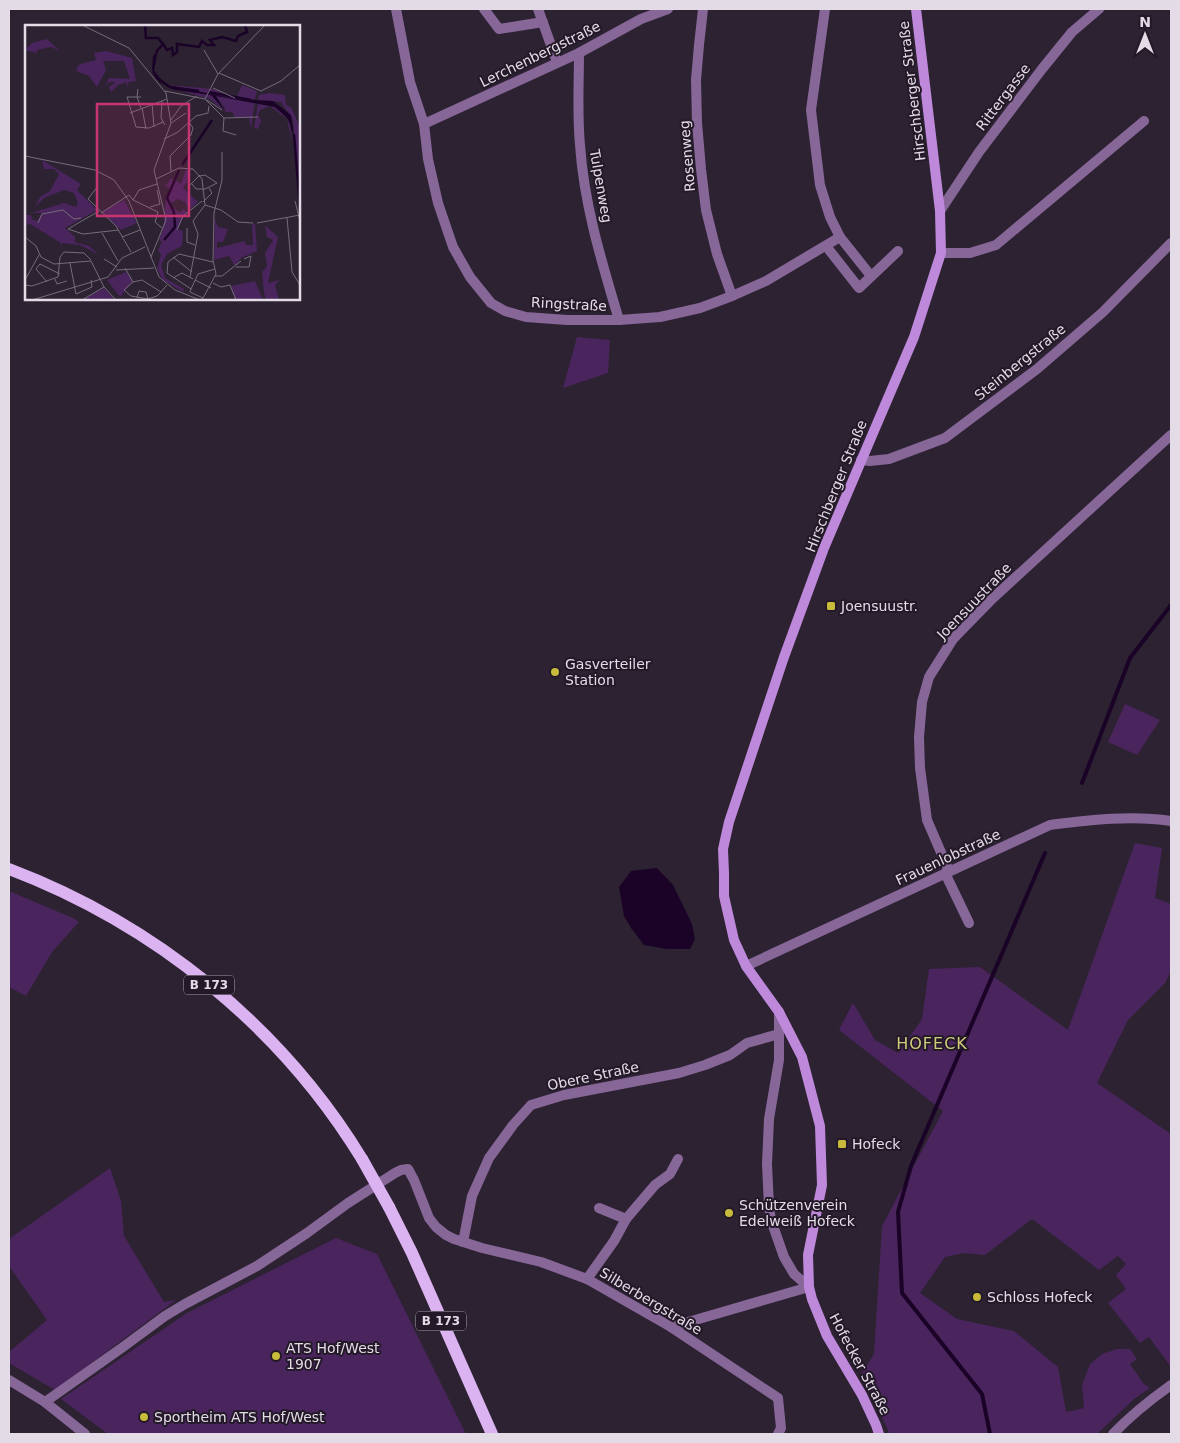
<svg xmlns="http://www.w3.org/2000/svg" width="1180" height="1443" viewBox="0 0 1180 1443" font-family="'DejaVu Sans',sans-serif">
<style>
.green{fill:#4a245d}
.water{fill:#1b0327}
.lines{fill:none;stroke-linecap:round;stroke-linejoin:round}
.stream{stroke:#1b0327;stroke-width:4}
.minor{stroke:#876698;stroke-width:10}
.secondary{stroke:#be89da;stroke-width:10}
.primary{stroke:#dbb3f1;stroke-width:12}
.primary-bridge{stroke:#dbb3f1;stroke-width:12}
.poi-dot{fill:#c8bb3b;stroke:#231928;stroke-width:2}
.labels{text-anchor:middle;stroke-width:4;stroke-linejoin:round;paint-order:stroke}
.shield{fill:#231928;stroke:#a9a2ae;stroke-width:1}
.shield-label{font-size:12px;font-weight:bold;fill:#e3dce7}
.street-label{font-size:14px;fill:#e3dce7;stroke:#231928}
.poi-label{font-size:14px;fill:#e3dce7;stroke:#231928;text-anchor:start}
.quarter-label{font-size:16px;letter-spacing:1px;fill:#d2ca7c;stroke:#231928}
.inset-river{fill:none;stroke:#1b0327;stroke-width:2.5}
.inset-road{fill:none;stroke:#756c7a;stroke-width:1}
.view{fill:#c73570;fill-opacity:0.15;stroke:#c73570;stroke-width:2.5}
.inset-edge{fill:none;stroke:#e3dce7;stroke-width:2.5}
</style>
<rect width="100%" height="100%" fill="#2c2232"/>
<!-- green -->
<g class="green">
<polygon points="577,337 610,340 608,373 563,388"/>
<polygon points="1125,704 1160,720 1137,755 1108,742"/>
<polygon points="1135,843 1162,848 1155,898 1171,904 1171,971 1165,983 1128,1020 1097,1083 1171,1134 1171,1367 1149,1337 1140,1343 1108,1303 1126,1289 1116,1275 1126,1264 1118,1256 1099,1270 1032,1219 985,1255 964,1253 945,1257 920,1293 957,1319 1014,1331 1058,1367 1066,1412 1084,1408 1082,1385 1090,1364 1102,1354 1117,1349 1130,1349 1137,1359 1130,1364 1144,1384 1150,1388 1134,1399 1097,1434 889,1434 888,1430 861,1374 874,1354 882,1226 943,1111 839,1030 853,1003 875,1040 898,1053 922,1019 929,969 980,967 1068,1030"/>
<polygon points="9,891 73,918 79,922 52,952 26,996 9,987"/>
<polygon points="110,1168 121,1201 124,1236 164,1302 176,1300 55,1390 9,1363 9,1352 47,1320 9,1266 9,1239"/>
<polygon points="336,1238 377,1254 466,1434 108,1434 61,1399 187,1313"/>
</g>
<!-- water -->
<polygon class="water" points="657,868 673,885 692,924 695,939 690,949 667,949 644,945 631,928 624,916 619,887 631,871"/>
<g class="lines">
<!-- stream -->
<g class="stream">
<polyline points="1082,783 1130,658 1171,605"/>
<polyline points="990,1434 982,1394 902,1293 898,1212 911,1166 1045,853"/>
</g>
<!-- minor -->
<g class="minor">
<polyline points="396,9 410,82 424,124 428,159 438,203 453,247 470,277 491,303 505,311 526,317 567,320 619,320 660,317 700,308 732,296 766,281 840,237"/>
<polyline points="484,9 499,29 543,22"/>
<polyline points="538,9 557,62"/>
<polyline points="703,9 699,45 696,80 697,123 701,169 706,210 717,254 732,296"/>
<polyline points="825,9 811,110 820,185 830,217 840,237 871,276"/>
<path d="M 579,53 C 579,83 577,114 580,145 C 584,205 602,263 619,320"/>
<polyline points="424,124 579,53 641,19 668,9"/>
<polyline points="940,211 979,152 1042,69 1072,32 1099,9"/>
<polyline points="826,246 859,288 898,251"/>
<polyline points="941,253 970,253 996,245 1144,121"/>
<polyline points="861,460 870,461 889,459 945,438 1037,369 1103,312 1171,243"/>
<polyline points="949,871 927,820 920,768 919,737 922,702 929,677 953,639 993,598 1171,435"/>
<polyline points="945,873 969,923"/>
<path d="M 746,966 L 1050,825 C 1091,820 1131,815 1171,821"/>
<polyline points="779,1012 779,1060 769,1119 767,1164 769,1207 771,1220 784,1257 794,1274 809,1287"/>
<polyline points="599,1208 626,1219"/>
<polyline points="463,1242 472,1196 489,1158 513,1125 531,1105 564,1095 679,1073 705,1065 730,1055 747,1043 779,1034"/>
<polyline points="587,1279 614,1241 626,1219 655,1185 670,1174 678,1159"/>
<polyline points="671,1327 809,1287"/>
<polyline points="9,1380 45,1402 85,1434"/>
<polyline points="45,1402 123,1347 165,1316 185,1304 257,1266 307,1233 348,1203 395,1173 401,1170 408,1169 414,1180 429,1218 436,1227 446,1235 454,1239 482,1248 541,1262 587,1279 671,1327 778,1398 781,1428 778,1434"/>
<path d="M 1113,1434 C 1131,1415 1150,1400 1171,1385"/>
</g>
<!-- secondary -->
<polyline class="secondary" points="879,1434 876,1425 862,1395 827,1336 812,1299 809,1287 808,1255 822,1185 820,1126 802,1057 779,1012 746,966 734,940 724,896 724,873 723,849 729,822 784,657 824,548 914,337 941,253 940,211 916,9"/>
<!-- primary -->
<g class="primary">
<path d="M 9,869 C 154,924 281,1026 362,1159"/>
<polyline points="389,1207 412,1253 492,1434"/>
</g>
<!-- primary-bridge -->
<polyline class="primary-bridge" points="362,1159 389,1207"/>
</g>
<!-- markers -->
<g class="poi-dot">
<rect x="826" y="601" width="10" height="10" rx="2.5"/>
<circle cx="555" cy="672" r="5"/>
<rect x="837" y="1139" width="10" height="10" rx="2.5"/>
<circle cx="729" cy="1213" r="5"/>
<circle cx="977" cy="1297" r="5"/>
<circle cx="276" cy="1356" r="5"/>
<circle cx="144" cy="1417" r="5"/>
</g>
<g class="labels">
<!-- shield labels -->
<g class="shield">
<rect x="184" y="975.5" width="50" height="19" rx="4"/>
<rect x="416" y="1311.5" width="50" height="19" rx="4"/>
</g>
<g class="shield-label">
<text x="209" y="989">B 173</text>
<text x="441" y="1325">B 173</text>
</g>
<!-- street labels -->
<g class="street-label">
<text transform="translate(540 54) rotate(-26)" y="5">Lerchenbergstraße</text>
<text transform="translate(912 91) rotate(-97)" y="5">Hirschberger Straße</text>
<text transform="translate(1003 97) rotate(-53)" y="5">Rittergasse</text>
<text transform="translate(687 156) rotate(-95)" y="5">Rosenweg</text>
<text transform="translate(601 186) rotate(80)" y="5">Tulpenweg</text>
<text transform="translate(569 304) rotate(3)" y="5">Ringstraße</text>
<text transform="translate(1020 362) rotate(-39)" y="5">Steinbergstraße</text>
<text transform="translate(836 486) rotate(-68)" y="5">Hirschberger Straße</text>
<text transform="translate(974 601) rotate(-46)" y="5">Joensuustraße</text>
<text transform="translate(948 857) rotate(-25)" y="5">Frauenlobstraße</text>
<text transform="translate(593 1076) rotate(-12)" y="5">Obere Straße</text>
<text transform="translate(651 1301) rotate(31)" y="5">Silberbergstraße</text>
<text transform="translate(860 1364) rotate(62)" y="5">Hofecker Straße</text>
</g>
<!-- poi labels -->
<g class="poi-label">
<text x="841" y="611">Joensuustr.</text>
<text x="565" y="669">Gasverteiler<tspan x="565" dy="16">Station</tspan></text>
<text x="852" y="1149">Hofeck</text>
<text x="739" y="1210">Schützenverein<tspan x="739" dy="16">Edelweiß Hofeck</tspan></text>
<text x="987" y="1302">Schloss Hofeck</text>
<text x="286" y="1353">ATS Hof/West<tspan x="286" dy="16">1907</tspan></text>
<text x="154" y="1422">Sportheim ATS Hof/West</text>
</g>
<!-- quarter labels -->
<g class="quarter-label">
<text x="932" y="1049">HOFECK</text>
</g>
</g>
<!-- overview -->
<g transform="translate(25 25)">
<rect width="275" height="275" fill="#2c2232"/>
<path d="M 22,14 L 35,26 L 26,22 L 12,25 L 12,28 L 0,25 L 7,18 ZM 81,26 L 107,33 L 111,56 L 104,57 L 101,64 L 102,57 L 93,60 L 86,67 L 84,62 L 91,57 L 84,57 L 80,62 L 84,53 L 105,54 L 99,36 L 78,36 L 81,45 L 72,62 L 64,51 L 39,42 L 54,47 L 51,44 L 55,39 L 71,35 L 69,28 ZM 141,60 L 188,64 L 211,74 L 217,60 L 232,66 L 230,74 L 216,75 ZM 145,63 L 186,70 L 192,75 L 194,77 L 196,82 L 201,85 L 191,71 L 230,76 L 226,104 L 224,92 L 210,92 L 207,87 L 201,87 L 185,74 ZM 245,68 L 260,70 L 261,80 L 266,82 L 275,102 L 275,180 L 268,95 L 256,77 L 233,75 L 234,70 ZM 233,79 L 246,80 L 259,89 L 265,99 L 267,118 L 262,94 L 245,81 L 235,85 L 233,90 L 236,95 L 233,104 L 229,103 ZM 17,135 L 56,159 L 52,165 L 72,185 L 40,203 L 50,212 L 50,217 L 64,221 L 74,230 L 55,220 L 37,218 L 37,226 L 36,218 L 5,199 L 0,200 L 0,190 L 6,190 L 7,194 L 12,196 L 17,188 L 6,188 L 39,178 L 51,182 L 53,178 L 49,168 L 39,165 L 19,173 L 10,182 L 15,172 L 25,166 L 34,149 L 29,144 L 19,144 ZM 161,144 L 166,150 L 158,163 L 173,177 L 164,185 L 160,177 L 153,174 L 144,179 L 155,188 L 158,184 L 162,187 L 152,204 L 158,206 L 157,221 L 142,229 L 136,240 L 140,253 L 159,264 L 158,267 L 138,255 L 132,244 L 136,230 L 133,225 L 137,217 L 134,215 L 138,204 L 141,174 L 146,165 L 138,159 L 142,160 L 145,154 L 149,154 L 156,159 ZM 99,175 L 112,198 L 96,205 L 77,187 ZM 190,194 L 193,202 L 203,204 L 198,217 L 192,217 L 192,223 L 220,216 L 221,220 L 228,220 L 227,200 L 230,198 L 232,226 L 216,233 L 210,241 L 204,231 L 189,235 ZM 240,200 L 253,212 L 243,258 L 254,255 L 250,260 L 254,275 L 241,275 L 239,268 L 237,247 L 242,241 L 240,228 L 248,215 L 242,212 ZM 101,247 L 108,256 L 95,272 L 82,255 ZM 230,256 L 238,275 L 207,275 L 210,274 L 206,261 ZM 79,263 L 90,275 L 58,275 Z" fill="#4a245d"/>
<path d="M 133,25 L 129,46 L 141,60 L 211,74 L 248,76 L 266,90 L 269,112 L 263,94 L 250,82 L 191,71 L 200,86 L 186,70 L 150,65 L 134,57 L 127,44 L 128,31 Z" fill="#1b0327"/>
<path class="inset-river" d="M 120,0 L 121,13 L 133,13 L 138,19 L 131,27M 138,19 L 142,25 L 147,23 L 148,30 L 152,27 L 152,19 L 174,22 L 177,16 L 182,20 L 189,20 L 185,15 L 197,12 L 211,16 L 213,11 L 222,7 L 220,0M 128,46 L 132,53 L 145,62 L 174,66M 183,67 L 226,75M 269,109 L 275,183M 157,140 L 187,95M 139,215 L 150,202 L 149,187 L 142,173 L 154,145"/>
<path class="inset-road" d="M 57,0 L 104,23 L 141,68 L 146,98 L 129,145 L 141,195 L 126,232M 179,25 L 193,49M 194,48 L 236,66 L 256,56 L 275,40M 188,63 L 210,73M 113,64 L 112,72 L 116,83M 140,66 L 180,74M 116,72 L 102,72 L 111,102 L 124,103 L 138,97M 180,74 L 193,49 L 240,0M 180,74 L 199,93 L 233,92M 182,75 L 197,85M 137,76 L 136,93 L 140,100M 127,78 L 129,102M 117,83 L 121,104M 105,88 L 142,74M 199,93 L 198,106 L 211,110M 146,95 L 156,81 L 172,71M 146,98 L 161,88M 139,114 L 153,107 L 171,91 L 183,88 L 184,81M 0,131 L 70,145 L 89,155 L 104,176 L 134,252 L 150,265 L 175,275M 146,146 L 145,131 L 166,110 L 168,103 L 164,97M 131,154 L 154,143 L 168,144 L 177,154 L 180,180 L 196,185 L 213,197 L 228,198M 167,159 L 171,164 L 180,164 L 192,158 L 180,150 L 175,151M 73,161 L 63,174 L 91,201 L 106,227M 164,161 L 175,150M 108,175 L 133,187 L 130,197 L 137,203M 108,175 L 114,165 L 132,159M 270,176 L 275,196M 178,177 L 187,168 L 184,163M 125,182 L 135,179 L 132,165M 74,186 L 43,204 L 58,209 L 94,205M 76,188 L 104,170 L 108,175M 262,193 L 267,247 L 275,260M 13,198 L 17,189 L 38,185 L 49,194 L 56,193M 232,198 L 275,190M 162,203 L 162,217 L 170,220M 152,205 L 158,191 L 177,176M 77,208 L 93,236M 0,212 L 11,221 L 16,232 L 29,239 L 66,236 L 79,262 L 91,275M 97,212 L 115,205M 148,232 L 167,247M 79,234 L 92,242M 45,238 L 51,269 L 67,262 L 66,255M 211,242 L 224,242 L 226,231 L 219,234M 100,243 L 108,257M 91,245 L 129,243M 190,251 L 197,251 L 216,236M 165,252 L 173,209 L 168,196 L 180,180M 148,253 L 157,248 L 168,254M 30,254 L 32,259 L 42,256M 0,255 L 14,230M 170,255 L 186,263M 22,257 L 11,244 L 15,239 L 35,249M 188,258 L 196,262 L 205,260 L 211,275M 0,260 L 7,261 L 33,252 L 35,232 L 39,227 L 59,228 L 66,235M 166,264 L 142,248 L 143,237 L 154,229 L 188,237M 166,264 L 173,249 L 190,244M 166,264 L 165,267 L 178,273M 136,267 L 117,255 L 108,257 L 99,265 L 106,271 L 123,274 L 132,271 L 136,267 L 142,260M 112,273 L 114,266 L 121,267 L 123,274M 7,275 L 83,252 L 97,233 L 120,222M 57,275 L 79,262M 177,275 L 191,249 L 188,235 L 189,188 L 197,155 L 197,127"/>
<path class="view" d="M 72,79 L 164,79 L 164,191 L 72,191 Z"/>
<rect width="275" height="275" class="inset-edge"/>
</g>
<!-- border -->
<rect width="1180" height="1443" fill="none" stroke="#e3dce7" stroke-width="20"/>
<!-- north arrow -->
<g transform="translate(1145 35)" stroke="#231928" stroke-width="4" paint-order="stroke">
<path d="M0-4L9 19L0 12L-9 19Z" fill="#e3dce7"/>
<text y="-8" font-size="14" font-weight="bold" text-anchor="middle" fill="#e3dce7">N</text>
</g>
</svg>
